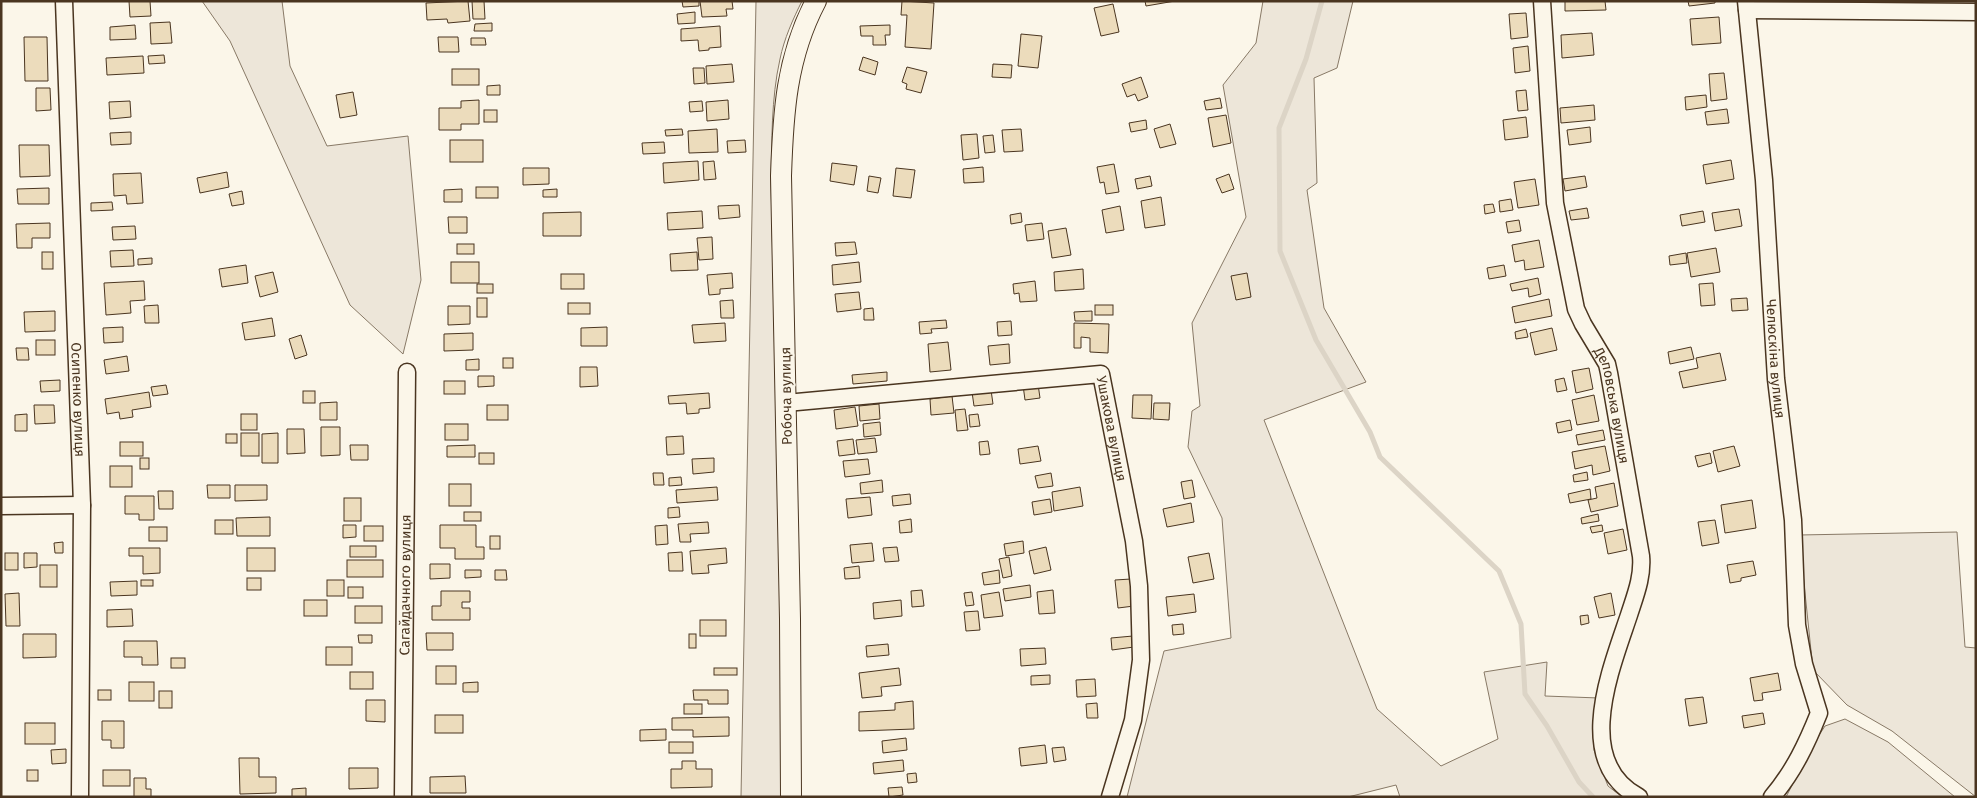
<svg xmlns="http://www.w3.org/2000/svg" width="1977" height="798" viewBox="0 0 1977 798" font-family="'Fira Sans',sans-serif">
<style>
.green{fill:#ede6d9;stroke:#887966}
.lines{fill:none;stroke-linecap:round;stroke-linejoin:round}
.stream{stroke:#dcd4c6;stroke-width:5}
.building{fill:#ecdcbc;stroke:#4a3520}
.minor-casing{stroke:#4a3520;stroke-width:19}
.tertiary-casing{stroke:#4a3520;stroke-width:22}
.minor{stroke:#fbf6e9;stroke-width:16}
.tertiary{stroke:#fbf6e9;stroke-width:20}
.labels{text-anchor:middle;stroke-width:4;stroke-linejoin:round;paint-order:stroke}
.street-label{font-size:14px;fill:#4a3520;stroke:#fbf6e9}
</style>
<rect width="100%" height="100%" fill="#fbf6e9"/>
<!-- green -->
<g class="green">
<polygon points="202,1 282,1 290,66 327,146 408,136 421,280 403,354 350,305 230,41"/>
<path d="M 756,1 L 802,1 C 793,19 784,39 780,59 C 771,99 772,141 771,182 L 785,797 L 741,797 Z"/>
<polygon points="1263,1 1353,1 1337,68 1314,78 1317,183 1307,190 1324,308 1366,382 1264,420 1377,709 1441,766 1498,739 1484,672 1547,662 1545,696 1599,698 1594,750 1608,786 1622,797 1400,797 1396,785 1348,797 1127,797 1164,651 1231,638 1222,518 1188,447 1192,411 1200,406 1192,323 1246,217 1223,85 1256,43"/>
<polygon points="1957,532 1965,647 1976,648 1976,797 1892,731 1847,705 1813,670 1799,535"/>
<polygon points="1845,719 1888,742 1955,797 1786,797 1812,746 1825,726"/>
</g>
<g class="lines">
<!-- stream -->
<polyline class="stream" points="1322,1 1306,59 1279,128 1280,251 1316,340 1370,432 1380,457 1499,571 1521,624 1525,694 1547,726 1579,782 1593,797"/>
</g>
<!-- building -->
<g class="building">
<polygon points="129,1 150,1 151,16 130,17"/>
<polygon points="468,1 470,21 448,23 447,19 427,20 426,3"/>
<polygon points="472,1 484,1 485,19 473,19"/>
<polygon points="682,1 699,1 699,6 683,7"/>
<polygon points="700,1 732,1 733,9 726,9 727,16 702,17"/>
<polygon points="902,1 934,3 931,49 905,47 907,15 901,15"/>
<polygon points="1145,1 1175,1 1146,6"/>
<polygon points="1565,1 1605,1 1606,10 1565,11"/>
<polygon points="1688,1 1715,1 1715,3 1689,6"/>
<polygon points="1113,4 1119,32 1101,36 1094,8"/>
<polygon points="695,12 695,23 678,24 677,14"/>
<polygon points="1526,13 1528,37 1511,39 1509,14"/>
<polygon points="1719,17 1721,43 1692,45 1690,19"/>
<polygon points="170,22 172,43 151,44 150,23"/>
<polygon points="492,23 492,31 474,31 475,24"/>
<polygon points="135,25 136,39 110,40 110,27"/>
<polygon points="890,25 890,35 885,35 886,45 873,45 873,36 861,36 860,26"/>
<polygon points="720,26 721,47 709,48 709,50 699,51 698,40 681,41 681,29"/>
<polygon points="1592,33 1594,55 1562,58 1561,35"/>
<polygon points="1021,34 1042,36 1038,68 1018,66"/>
<polygon points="24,37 47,37 48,81 25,81"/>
<polygon points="438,37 458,37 459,52 439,52"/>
<polygon points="471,38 485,38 486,45 471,45"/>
<polygon points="1528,46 1530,71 1515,73 1513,48"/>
<polygon points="164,55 165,63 149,64 148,56"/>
<polygon points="143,56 144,73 107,75 106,58"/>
<polygon points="863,57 878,62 875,75 859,70"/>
<polygon points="732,64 734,82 707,84 706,66"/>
<polygon points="993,64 1012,65 1011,78 992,77"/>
<polygon points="907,67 927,72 921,93 906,89 907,84 902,82"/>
<polygon points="693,68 704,68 705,83 694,84"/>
<rect x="452" y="69" width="27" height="16"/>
<polygon points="1724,73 1727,99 1711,101 1709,74"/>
<polygon points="1141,77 1148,97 1138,101 1135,94 1127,97 1122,84"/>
<polygon points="500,85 500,95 487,95 487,86"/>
<polygon points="36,88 50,88 51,110 36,111"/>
<polygon points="1526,90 1528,110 1518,111 1516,91"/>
<polygon points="353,92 357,115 340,118 336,95"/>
<polygon points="1706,95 1707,107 1686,110 1685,97"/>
<polygon points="1220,98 1222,108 1206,110 1204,101"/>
<polygon points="479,100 479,124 461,124 461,130 439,130 439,108 461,108 461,101"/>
<polygon points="728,100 729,119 707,121 706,102"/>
<polygon points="130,101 131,117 110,119 109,102"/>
<polygon points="702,101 703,111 690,112 689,102"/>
<polygon points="1594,105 1595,120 1561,123 1560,108"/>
<polygon points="1727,109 1729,123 1707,125 1705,112"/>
<rect x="484" y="110" width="13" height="12"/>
<polygon points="1226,115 1231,143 1213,147 1208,118"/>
<polygon points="1526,117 1528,137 1505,140 1503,120"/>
<polygon points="1146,120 1147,129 1131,132 1129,123"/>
<polygon points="1170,124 1176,144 1160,148 1154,129"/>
<polygon points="1590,127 1591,142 1569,145 1567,130"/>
<polygon points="682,129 683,135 666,136 665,130"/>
<polygon points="717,129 718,152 689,153 688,131"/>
<polygon points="1021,129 1023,151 1004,152 1002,130"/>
<polygon points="131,132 131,144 111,145 110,133"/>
<polygon points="977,134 979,158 963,160 961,135"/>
<polygon points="993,135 995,152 985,153 983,136"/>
<rect x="450" y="140" width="33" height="22"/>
<polygon points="745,140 746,152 728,153 727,141"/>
<polygon points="664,142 665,153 643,154 642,143"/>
<polygon points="19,145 49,145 50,176 20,177"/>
<polygon points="1731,160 1734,179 1706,184 1703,165"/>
<polygon points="698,161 699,180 664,183 663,163"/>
<polygon points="714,161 716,179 704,180 703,162"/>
<polygon points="832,163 857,166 854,185 830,181"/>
<polygon points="1114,164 1119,192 1106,194 1104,182 1100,183 1097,167"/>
<polygon points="983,167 984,182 964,183 963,169"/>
<polygon points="523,168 549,168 549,184 523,185"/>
<polygon points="896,168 915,170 911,198 893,196"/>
<polygon points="227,172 229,187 200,193 197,178"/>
<polygon points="141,173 143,203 127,204 126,195 114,196 113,174"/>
<polygon points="1229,174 1234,189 1222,193 1216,179"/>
<polygon points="869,176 881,178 878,193 867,191"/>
<polygon points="1150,176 1152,186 1137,189 1135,179"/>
<polygon points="1585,176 1587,187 1565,191 1563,179"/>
<polygon points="1535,179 1539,205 1518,208 1514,182"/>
<rect x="476" y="187" width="22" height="11"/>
<polygon points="49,188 49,204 18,204 17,189"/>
<polygon points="462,189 462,202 444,202 444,190"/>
<polygon points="557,189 557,197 543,197 543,190"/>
<polygon points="242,191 244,204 232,206 229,194"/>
<polygon points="1161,197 1165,225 1145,228 1141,201"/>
<polygon points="1511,199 1513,210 1500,212 1499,201"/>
<polygon points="112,202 113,210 91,211 91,203"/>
<polygon points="1493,204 1495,212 1485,214 1484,205"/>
<polygon points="739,205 740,217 719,219 718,206"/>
<polygon points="1120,206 1124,230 1106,233 1102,210"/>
<polygon points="1587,208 1589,218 1571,220 1569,211"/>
<polygon points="1739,209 1742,226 1715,231 1712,213"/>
<polygon points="702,211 703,228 668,230 667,213"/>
<polygon points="1703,211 1705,222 1682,226 1680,215"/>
<polygon points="581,212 581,236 543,236 543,213"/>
<polygon points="1021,213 1022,222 1011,224 1010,215"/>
<polygon points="448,217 467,217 467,233 449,233"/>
<polygon points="1519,220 1521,231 1508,233 1506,222"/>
<polygon points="50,223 50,238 32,238 32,248 17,248 16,224"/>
<polygon points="1042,223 1044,239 1027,241 1025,225"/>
<polygon points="135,226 136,239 113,240 112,227"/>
<polygon points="1066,228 1071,255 1052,258 1048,231"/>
<polygon points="712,237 713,259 699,260 697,238"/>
<polygon points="1539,240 1544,267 1525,270 1524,260 1515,262 1512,245"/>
<polygon points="855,242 857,254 836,256 835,243"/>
<rect x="457" y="244" width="17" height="10"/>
<polygon points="1716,248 1720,272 1691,277 1687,253"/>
<polygon points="133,250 134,266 111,267 110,251"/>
<rect x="42" y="252" width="11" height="17"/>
<polygon points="697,252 698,270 671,271 670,254"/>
<polygon points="1686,253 1687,263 1670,265 1669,256"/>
<polygon points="152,258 152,264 138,265 138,259"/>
<rect x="451" y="262" width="28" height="21"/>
<polygon points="859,262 861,282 833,285 832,265"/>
<polygon points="246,265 248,283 222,287 219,269"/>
<polygon points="1504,265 1506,276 1489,279 1487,268"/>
<polygon points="1083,269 1084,289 1055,291 1054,272"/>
<polygon points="273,272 278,292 260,297 255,276"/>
<polygon points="732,273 733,288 720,289 720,294 709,295 707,275"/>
<polygon points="1247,273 1251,297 1236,300 1231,276"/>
<rect x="561" y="274" width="23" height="15"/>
<polygon points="1538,278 1541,294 1529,297 1528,288 1512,291 1510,284"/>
<polygon points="144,281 145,300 130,301 131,313 106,315 104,283"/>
<polygon points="1035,281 1037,301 1020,302 1019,293 1014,294 1013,284"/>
<polygon points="1713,283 1715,305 1701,306 1699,284"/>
<rect x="477" y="284" width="16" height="9"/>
<polygon points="859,292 861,309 837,312 835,294"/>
<rect x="477" y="298" width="10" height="19"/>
<polygon points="1747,298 1748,310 1732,311 1731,299"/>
<polygon points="1549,299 1552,316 1515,323 1512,307"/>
<polygon points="733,300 734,318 721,318 720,301"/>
<rect x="568" y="303" width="22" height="11"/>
<polygon points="158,305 159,323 145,323 144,306"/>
<rect x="1095" y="305" width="18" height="10"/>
<polygon points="448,306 470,306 470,324 448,325"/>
<polygon points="873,308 874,320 864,320 864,309"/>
<polygon points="55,311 55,331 25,332 24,312"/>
<polygon points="1092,311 1092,321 1075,321 1074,312"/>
<polygon points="272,318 275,336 245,340 242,323"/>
<polygon points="946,320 947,328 931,329 932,333 920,334 919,322"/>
<polygon points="1011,321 1012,335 998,336 997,322"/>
<polygon points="725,323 726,341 694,343 692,325"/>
<polygon points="1074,323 1109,324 1108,353 1090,352 1090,338 1081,337 1081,348 1074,348"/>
<polygon points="123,327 123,342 104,343 103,328"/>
<polygon points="607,327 607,346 581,346 581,328"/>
<polygon points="1552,328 1557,350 1535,355 1530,333"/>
<polygon points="1526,329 1528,337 1516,339 1515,332"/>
<polygon points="473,333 473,350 444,351 444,334"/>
<polygon points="301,335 307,355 295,359 289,339"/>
<rect x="36" y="340" width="19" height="15"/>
<polygon points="948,342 951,370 930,372 928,344"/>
<polygon points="1009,344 1010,363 990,365 988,346"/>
<polygon points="1691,347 1694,359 1670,364 1668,352"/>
<polygon points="16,348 28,348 29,360 17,360"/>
<polygon points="1720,353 1726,380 1683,388 1679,372 1698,368 1696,358"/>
<polygon points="127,356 129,371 106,374 104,360"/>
<rect x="503" y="358" width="10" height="10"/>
<polygon points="479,359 479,370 466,370 466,360"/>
<polygon points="580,367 597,367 598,386 580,387"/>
<polygon points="1589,368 1593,389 1576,393 1572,371"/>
<polygon points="887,372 887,381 853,384 852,375"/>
<polygon points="478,376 494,376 494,386 478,387"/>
<polygon points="1564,378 1567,390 1557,392 1555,380"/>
<polygon points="60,380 60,391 41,392 40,381"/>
<rect x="444" y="381" width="21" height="13"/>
<polygon points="1038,384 1040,398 1025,400 1023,385"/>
<polygon points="166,385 168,394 153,396 151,387"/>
<polygon points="991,390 993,404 974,406 972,392"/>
<rect x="303" y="391" width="12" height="12"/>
<polygon points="149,392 151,407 132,410 133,417 120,419 119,412 107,414 105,399"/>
<polygon points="709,393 710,408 699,409 699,413 687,414 686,403 669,404 668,396"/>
<polygon points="1133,395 1152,395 1151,419 1132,418"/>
<polygon points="1594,395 1599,421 1577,425 1572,400"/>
<polygon points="952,396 954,413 931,415 930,399"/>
<polygon points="337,402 337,420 320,420 320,403"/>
<polygon points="1154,403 1170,403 1169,420 1153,419"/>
<polygon points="879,404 880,419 860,421 859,406"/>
<polygon points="34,405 54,405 55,423 35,424"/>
<rect x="487" y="405" width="21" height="15"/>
<polygon points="855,407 858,426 836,429 834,410"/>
<polygon points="965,409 968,430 957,431 955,410"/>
<polygon points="27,414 27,431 15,431 15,415"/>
<rect x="241" y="414" width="16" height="16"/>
<polygon points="978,414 980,426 970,427 969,415"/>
<polygon points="1570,420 1572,430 1558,433 1556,423"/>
<polygon points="880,422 881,435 864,437 863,424"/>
<rect x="445" y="424" width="23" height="16"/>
<polygon points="321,427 340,427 340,455 321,456"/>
<polygon points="287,429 304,429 305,453 287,454"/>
<polygon points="1603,430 1605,440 1578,445 1576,435"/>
<rect x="241" y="433" width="18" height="23"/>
<polygon points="278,433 278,463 262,463 262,434"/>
<rect x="226" y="434" width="11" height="9"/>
<polygon points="683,436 684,454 667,455 666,437"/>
<polygon points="875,438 877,452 858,454 856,440"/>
<polygon points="853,439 855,454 839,456 837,441"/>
<polygon points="988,441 990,454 980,455 979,442"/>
<rect x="120" y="442" width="23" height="14"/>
<polygon points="350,445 368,445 368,460 351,460"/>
<polygon points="475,445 475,457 447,457 447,446"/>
<polygon points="1038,446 1041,461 1020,464 1018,449"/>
<polygon points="1605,446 1610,471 1593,475 1592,465 1575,469 1572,452"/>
<polygon points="1734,446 1740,466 1718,472 1713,451"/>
<rect x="479" y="453" width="15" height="11"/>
<polygon points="1710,453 1712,463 1698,467 1695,456"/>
<rect x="140" y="458" width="9" height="11"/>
<polygon points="714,458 714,472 693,474 692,459"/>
<polygon points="868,459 870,474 845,477 843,461"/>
<rect x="110" y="466" width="22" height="21"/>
<polygon points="1587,472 1588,480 1574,482 1573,475"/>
<polygon points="653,473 663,473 664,485 654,485"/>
<polygon points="1051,473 1053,486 1038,488 1035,476"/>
<polygon points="681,477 682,485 669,486 669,478"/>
<polygon points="882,480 883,492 861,494 860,483"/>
<polygon points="1192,480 1195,497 1184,499 1181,482"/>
<polygon points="1614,483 1618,506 1591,512 1588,500 1597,498 1595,487"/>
<rect x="449" y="484" width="22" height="22"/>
<polygon points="207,485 230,485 230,498 208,498"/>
<polygon points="235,485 267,485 267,500 235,501"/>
<polygon points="717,487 718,500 677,503 676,490"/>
<polygon points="1080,487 1083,506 1054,511 1052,492"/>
<polygon points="1590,489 1591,499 1570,503 1568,494"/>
<polygon points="158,491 173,491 173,509 159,509"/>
<polygon points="910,494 911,504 893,506 892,496"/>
<polygon points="125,496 154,496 154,520 139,520 139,514 125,514"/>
<polygon points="870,497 872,515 848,518 846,499"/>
<rect x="344" y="498" width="17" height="23"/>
<polygon points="1050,499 1052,512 1034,515 1032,502"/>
<polygon points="1752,500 1756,528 1725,533 1721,505"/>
<polygon points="1191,503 1194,522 1167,527 1163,509"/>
<polygon points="679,507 680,517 668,518 668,508"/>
<rect x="464" y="512" width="17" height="9"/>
<polygon points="1598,514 1599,521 1582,524 1581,518"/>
<polygon points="270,517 270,536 237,536 236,518"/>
<polygon points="911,519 912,532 900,533 899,521"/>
<rect x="215" y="520" width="18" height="14"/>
<polygon points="1715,520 1719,543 1702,546 1698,522"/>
<polygon points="708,522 709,533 690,534 691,542 680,542 678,524"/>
<polygon points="343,525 356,525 356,537 343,538"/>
<polygon points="440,525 476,525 476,547 484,547 484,559 455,559 455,548 440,548"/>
<polygon points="667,525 668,544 656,545 655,526"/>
<polygon points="1602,525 1603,531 1592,533 1590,527"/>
<rect x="364" y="526" width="19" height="15"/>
<rect x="149" y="527" width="18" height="14"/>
<polygon points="1623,529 1627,550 1608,554 1604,533"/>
<rect x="490" y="536" width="10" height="13"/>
<polygon points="1023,541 1024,553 1006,556 1004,544"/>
<polygon points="63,542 63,553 55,553 54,543"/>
<polygon points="872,543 874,561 852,563 850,545"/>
<rect x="350" y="546" width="26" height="11"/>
<polygon points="897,547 899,561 885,562 883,548"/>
<polygon points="1046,547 1051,570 1034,574 1029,551"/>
<polygon points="129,548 160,548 160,573 143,574 143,556 129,556"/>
<rect x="247" y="548" width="28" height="23"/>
<polygon points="726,548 727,563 708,565 709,573 692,574 690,551"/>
<polygon points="682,552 683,571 669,571 668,553"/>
<rect x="5" y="553" width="13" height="17"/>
<polygon points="24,553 37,553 37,567 24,568"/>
<polygon points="1209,553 1214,579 1193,583 1188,557"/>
<polygon points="1009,557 1012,576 1003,578 999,559"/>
<rect x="347" y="560" width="36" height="17"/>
<polygon points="1753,561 1756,575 1741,578 1741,581 1730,583 1727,565"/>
<polygon points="430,564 450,564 450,578 430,579"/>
<rect x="40" y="565" width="17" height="22"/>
<polygon points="859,566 860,578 845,579 844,568"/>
<polygon points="465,570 481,570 481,577 465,578"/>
<polygon points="495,570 506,570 507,580 495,580"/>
<polygon points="999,570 1000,583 984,585 982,573"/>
<rect x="247" y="578" width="14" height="12"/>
<polygon points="1131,579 1134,606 1118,608 1115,580"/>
<rect x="141" y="580" width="12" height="6"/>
<rect x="327" y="580" width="17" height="16"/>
<polygon points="137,581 137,595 111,596 110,582"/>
<polygon points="1030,585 1031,597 1005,601 1003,589"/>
<rect x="348" y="587" width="15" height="11"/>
<polygon points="922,590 924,606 912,607 911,591"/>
<polygon points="1053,590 1055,613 1039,614 1037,592"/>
<polygon points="441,591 470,591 470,602 462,602 462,608 470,608 470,620 432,620 432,606 441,606"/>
<polygon points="972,592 974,605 966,606 964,593"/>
<polygon points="999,592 1003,616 984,618 981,595"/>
<polygon points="19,593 20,626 6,626 5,594"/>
<polygon points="1611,593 1615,615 1599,618 1594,597"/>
<polygon points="1194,594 1196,612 1168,616 1166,597"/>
<rect x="304" y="600" width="23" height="16"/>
<polygon points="901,600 902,616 874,619 873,603"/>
<rect x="355" y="606" width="27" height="17"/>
<polygon points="132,609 133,626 107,627 107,610"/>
<polygon points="978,611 980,630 966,631 964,612"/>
<polygon points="1588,615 1589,623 1581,625 1580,616"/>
<rect x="700" y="620" width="26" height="16"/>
<polygon points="1183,624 1184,634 1173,635 1172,625"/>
<polygon points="426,633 453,633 453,650 427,650"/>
<polygon points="23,634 56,634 56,657 23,658"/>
<rect x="689" y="634" width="7" height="14"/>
<polygon points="358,635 372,635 372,643 359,643"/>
<polygon points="1133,636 1134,647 1112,650 1111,638"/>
<polygon points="124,641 157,641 158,665 142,665 142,657 124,657"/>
<polygon points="888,644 889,655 867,657 866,646"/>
<rect x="326" y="647" width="26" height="18"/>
<polygon points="1045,648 1046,664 1021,666 1020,649"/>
<rect x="171" y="658" width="14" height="10"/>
<rect x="436" y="666" width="20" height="18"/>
<rect x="714" y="668" width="23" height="7"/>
<polygon points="899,668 901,685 881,687 882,696 862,698 859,673"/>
<rect x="350" y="672" width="23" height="17"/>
<polygon points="1778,673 1781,690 1762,693 1763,700 1754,701 1750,678"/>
<polygon points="1050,675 1050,684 1031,685 1031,676"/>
<polygon points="1095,679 1096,696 1077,697 1076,680"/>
<rect x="129" y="682" width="25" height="19"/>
<polygon points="478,682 478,692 463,692 463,683"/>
<rect x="98" y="690" width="13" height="10"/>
<polygon points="693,690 728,690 728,704 708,704 708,700 694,700"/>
<rect x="159" y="691" width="13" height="17"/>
<polygon points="1703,697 1707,723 1689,726 1685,699"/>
<polygon points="366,700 385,700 385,722 366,721"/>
<polygon points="913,701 914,729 859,731 859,712 895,710 895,703"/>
<polygon points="1097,703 1098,718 1087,718 1086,704"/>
<rect x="684" y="704" width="18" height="10"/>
<polygon points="1763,713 1765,724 1744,728 1742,716"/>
<rect x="435" y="715" width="28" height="18"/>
<polygon points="729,717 729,736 693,737 693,730 672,730 672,718"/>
<polygon points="102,721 124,721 124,748 111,748 111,740 102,740"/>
<rect x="25" y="723" width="30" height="21"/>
<polygon points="666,729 666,740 640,741 640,730"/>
<polygon points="906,738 907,750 883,753 882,741"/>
<rect x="669" y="742" width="24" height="11"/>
<polygon points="1045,745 1047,763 1021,766 1019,748"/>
<polygon points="1064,747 1066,760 1054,762 1052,748"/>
<polygon points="66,749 66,763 52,764 51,750"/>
<polygon points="239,758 259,758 259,777 276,777 276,793 240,794"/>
<polygon points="903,760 904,771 874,774 873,763"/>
<polygon points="682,761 696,761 696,769 712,769 712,787 671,788 671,769 682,769"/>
<polygon points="349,768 378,768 378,788 349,789"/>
<rect x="27" y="770" width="11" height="11"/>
<rect x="103" y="770" width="27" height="16"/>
<polygon points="916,773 917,782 908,783 907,774"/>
<polygon points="465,776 466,793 430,793 430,777"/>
<polygon points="134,778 146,778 146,789 151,789 151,797 134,797"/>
<polygon points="902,787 903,795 889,797 888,788"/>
<polygon points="306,788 306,797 292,797 292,789"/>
</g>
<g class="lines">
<defs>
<g id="minor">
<path id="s1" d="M 64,1 L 82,505 L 80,797"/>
<path id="s2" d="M 1542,1 L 1555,203 L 1576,309 L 1583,324 L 1607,364 L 1609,373 L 1641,556 C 1643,577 1635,596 1629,615 C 1611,669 1572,762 1639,797"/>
<path id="s3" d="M 1746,1 L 1764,180 L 1776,379 L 1793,520 L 1797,625 L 1804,664 L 1819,713 C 1807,743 1794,771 1772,797"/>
<polyline points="1747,10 1976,12"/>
<path id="s4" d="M 786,403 L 1101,374 L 1134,541 L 1139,586 L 1141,660 L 1133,720 L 1110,797"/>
<polyline points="1,506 82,505"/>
<path id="s5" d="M 403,797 L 407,372"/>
</g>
<path id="tertiary" d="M 791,797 L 790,619 L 781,176 C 783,114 786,58 816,1"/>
</defs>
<!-- minor casing -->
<use href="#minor" class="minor-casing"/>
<!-- tertiary casing -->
<use href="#tertiary" class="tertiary-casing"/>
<!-- minor -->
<use href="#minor" class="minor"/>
<!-- tertiary -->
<use href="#tertiary" class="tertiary"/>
</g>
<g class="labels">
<!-- street labels -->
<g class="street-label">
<text dy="5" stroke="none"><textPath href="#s3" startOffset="359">Челюскіна вулиця</textPath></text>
<text transform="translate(786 396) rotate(-91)" y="5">Робоча вулиця</text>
<text dy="5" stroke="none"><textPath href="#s1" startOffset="399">Осипенко вулиця</textPath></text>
<text dy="5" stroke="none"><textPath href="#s2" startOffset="415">Деповська вулиця</textPath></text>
<text dy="5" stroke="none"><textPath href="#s4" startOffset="372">Ушакова вулиця</textPath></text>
<text dy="5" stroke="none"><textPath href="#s5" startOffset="212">Сагайдачного вулиця</textPath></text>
</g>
</g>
<!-- border -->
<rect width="1977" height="798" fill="none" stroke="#4a3520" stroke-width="5"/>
</svg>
